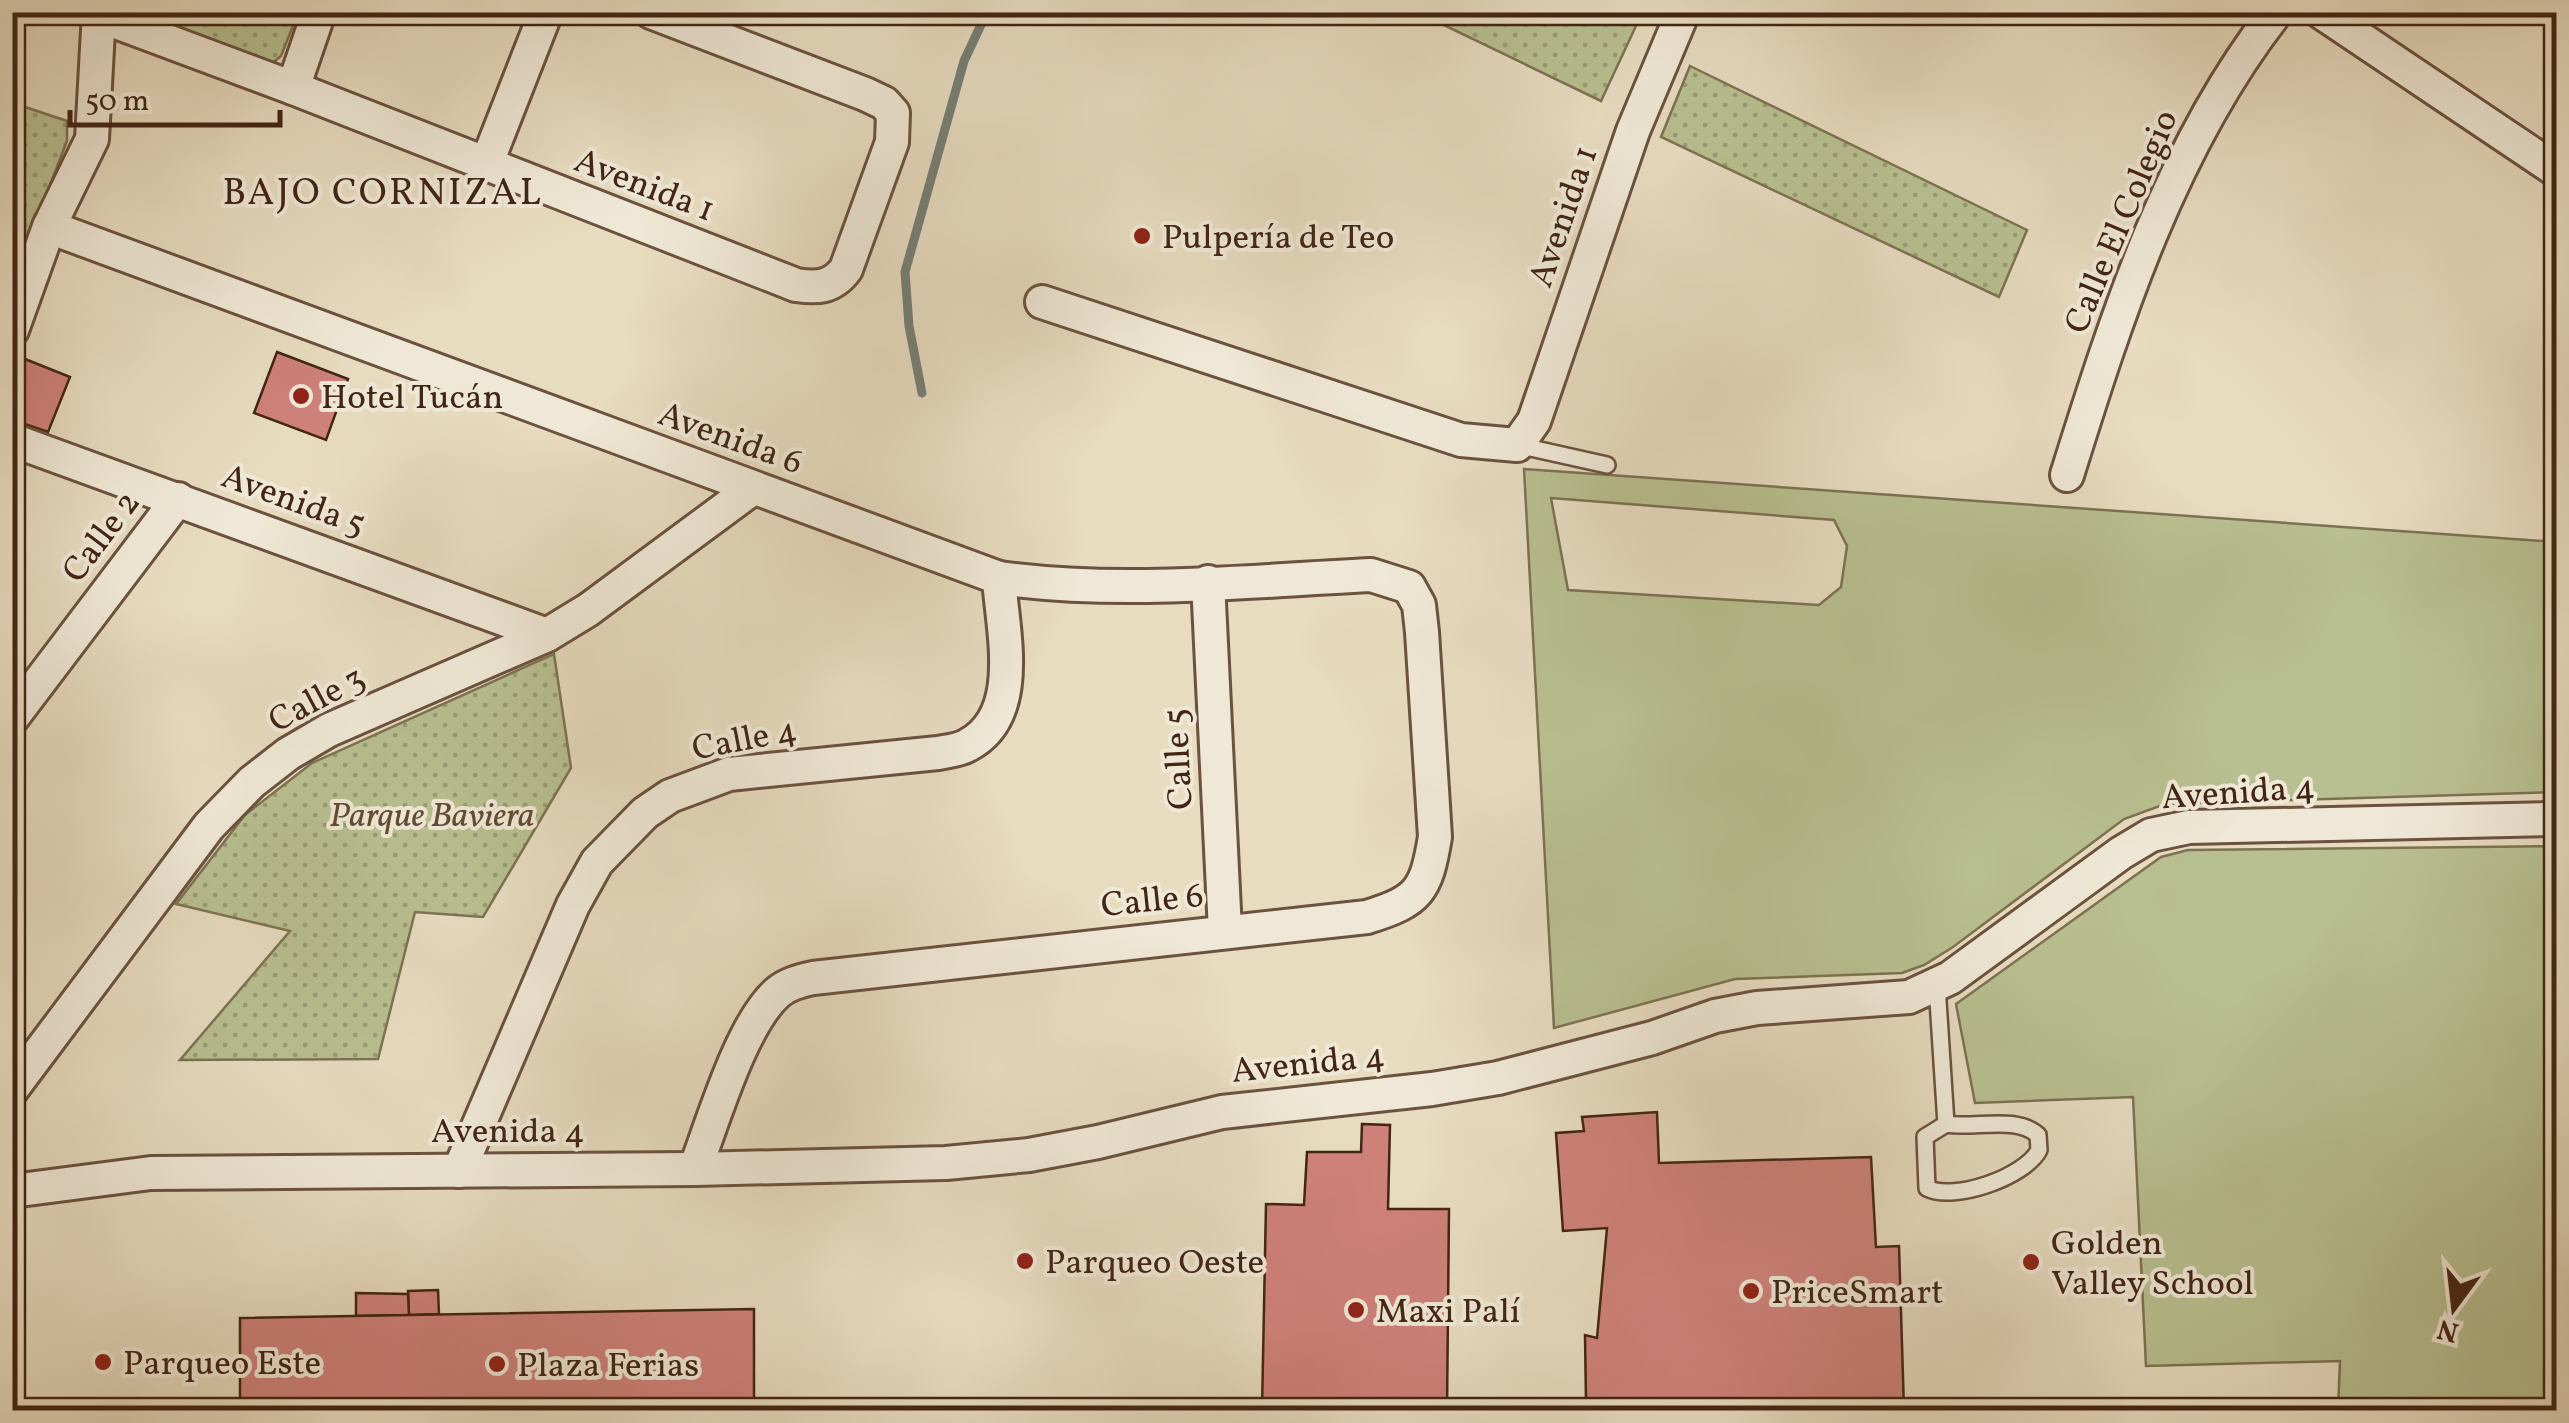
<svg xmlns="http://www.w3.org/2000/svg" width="2569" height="1423" viewBox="0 0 2569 1423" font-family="Vollkorn,serif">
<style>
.grass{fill:#b8bf90;stroke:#7d7252;stroke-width:2.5;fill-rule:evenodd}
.park{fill:url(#park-dots);stroke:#7d7252;stroke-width:2.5}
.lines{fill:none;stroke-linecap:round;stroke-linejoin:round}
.stream{stroke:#757f75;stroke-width:9}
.building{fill:#ce817a;stroke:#422514;stroke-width:2.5}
.service-casing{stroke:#6b523f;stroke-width:20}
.minor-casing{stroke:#6b523f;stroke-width:38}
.service{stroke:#efe8d6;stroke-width:15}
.minor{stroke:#efe8d6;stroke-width:32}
.poi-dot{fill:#8f2418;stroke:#efe8d6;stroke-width:4}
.labels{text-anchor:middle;stroke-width:8;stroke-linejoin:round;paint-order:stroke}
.street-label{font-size:35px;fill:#422514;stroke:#efe8d6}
.poi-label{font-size:35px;fill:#422514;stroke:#efe8d6;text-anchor:start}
.park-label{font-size:35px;font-style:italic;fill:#604c33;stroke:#efe8d6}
.neighbourhood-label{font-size:38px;letter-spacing:2.5px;fill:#422514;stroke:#efe8d6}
</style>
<defs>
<pattern id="park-dots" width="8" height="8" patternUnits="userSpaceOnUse" patternTransform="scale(2.5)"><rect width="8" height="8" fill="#b8bf90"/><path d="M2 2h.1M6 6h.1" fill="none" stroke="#979b74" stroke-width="1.8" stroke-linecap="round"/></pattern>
</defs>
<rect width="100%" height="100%" fill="#e7dbc0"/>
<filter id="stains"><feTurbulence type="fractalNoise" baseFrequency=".002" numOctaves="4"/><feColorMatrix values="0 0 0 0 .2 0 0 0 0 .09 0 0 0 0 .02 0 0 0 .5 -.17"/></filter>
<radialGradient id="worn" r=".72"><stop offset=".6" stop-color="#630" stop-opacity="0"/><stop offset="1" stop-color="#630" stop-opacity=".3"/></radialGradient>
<!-- grass -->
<g class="grass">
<path d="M 1524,469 L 2556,542 L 2556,792 L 2165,804 L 2124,819 L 1953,947 L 1924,965 L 1902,973 L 1735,979 L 1554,1028 ZM 1551,498 L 1834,520 L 1847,546 L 1841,587 L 1819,605 L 1568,590 Z"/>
<polygon points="2556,846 2556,1410 2338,1410 2340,1361 2146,1366 2133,1097 1975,1103 1956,1004 2161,857 2188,850"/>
</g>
<!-- park -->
<g class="park">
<polygon points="115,13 298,13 281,56 269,66"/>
<polygon points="1419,13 1642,13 1601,101"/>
<polygon points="1690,66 2027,230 1999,297 1661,137"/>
<polygon points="13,103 67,121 67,141 13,281"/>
<polygon points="554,654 571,768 483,917 415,912 378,1059 180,1060 290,931 176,904 245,815 312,763"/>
</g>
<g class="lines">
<!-- stream -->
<polyline class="stream" points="922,393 909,326 905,272 964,61 987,12"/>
</g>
<!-- building -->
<g class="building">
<polygon points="277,352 348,379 326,440 254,413"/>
<polygon points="20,357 70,377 48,432 16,421 12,415 12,382"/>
<polygon points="1657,1112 1659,1163 1871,1157 1876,1247 1899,1246 1904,1410 1594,1410 1593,1401 1586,1402 1585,1335 1597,1338 1607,1228 1563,1231 1556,1133 1584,1131 1582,1117"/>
<polygon points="1362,1124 1390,1125 1388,1209 1449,1209 1447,1410 1262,1410 1266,1204 1304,1205 1307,1152 1361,1152"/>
<polygon points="438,1290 439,1314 409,1315 408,1291"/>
<polygon points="356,1293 408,1294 409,1315 356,1316"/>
<polygon points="754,1309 754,1410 240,1410 240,1318"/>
<polygon points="804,1406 804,1410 762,1410"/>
</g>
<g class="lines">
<defs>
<g id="service">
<polyline points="1517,445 1607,465"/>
<polyline points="1937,985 1946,1124"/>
<path d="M 1946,1124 C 1974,1129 2016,1115 2038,1135 L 2039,1150 C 2025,1177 1954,1202 1927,1188 L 1925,1137 Z"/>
</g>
<g id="minor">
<polyline points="2321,12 2556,170"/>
<path d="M 100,16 L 293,88 L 796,285 C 817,288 832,288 846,269 L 892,142 L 893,113 L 884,103 L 865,94 L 651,12"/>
<polyline points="293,88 319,12"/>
<polyline points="486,165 546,12"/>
<path d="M 49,227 L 999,578 C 1121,595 1248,581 1371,575 L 1409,587 L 1419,605 L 1422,632 L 1435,837 C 1426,891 1419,901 1367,917 L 813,978 C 800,981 787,984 777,993 C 741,1025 713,1122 695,1169"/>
<polyline points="1042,302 1461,440 1517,445 1534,421 1633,131 1683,12"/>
<polyline points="12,330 49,227 92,139 99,12"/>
<polyline points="12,440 547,635"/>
<path d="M 2067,475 C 2117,315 2171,146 2276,12"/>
<polyline points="1208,582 1225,931"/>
<polyline points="12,718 178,499"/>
<polyline points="12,1089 209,826 252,782 288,754 329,730 547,635 588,610 753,488"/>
<path d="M 459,1171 L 573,905 L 597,862 L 645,813 L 670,796 L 729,774 L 938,753 C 948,751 960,750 968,745 C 1025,715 1002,629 999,578"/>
<polyline points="12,1191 151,1173 695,1169 946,1163 1029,1155 1098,1142 1222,1112 1432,1089 1498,1078 1652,1038 1715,1016 1757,1008 1909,997 1950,978 2121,853 2151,835 2189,827 2556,819"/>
</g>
</defs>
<!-- service casing -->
<use href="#service" class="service-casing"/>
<!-- minor casing -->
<use href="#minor" class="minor-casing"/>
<!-- service -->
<use href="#service" class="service"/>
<!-- minor -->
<use href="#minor" class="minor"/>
</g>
<!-- markers -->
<g class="poi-dot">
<circle cx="1142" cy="236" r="10"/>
<circle cx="301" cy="396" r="10"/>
<circle cx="1025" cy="1261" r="10"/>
<circle cx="2031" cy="1262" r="10"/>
<circle cx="1751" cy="1291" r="10"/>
<circle cx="1356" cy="1310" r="10"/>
<circle cx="103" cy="1362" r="10"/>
<circle cx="497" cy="1364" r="10"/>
</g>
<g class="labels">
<!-- street labels -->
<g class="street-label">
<text transform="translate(645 184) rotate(21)" y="12">Avenida 1</text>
<text transform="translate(1562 216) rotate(-71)" y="12">Avenida 1</text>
<text transform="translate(2120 221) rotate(-67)" y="12">Calle El Colegio</text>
<text transform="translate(731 437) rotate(20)" y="12">Avenida 6</text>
<text transform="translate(294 499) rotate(20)" y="12">Avenida 5</text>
<text transform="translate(100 536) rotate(-53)" y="12">Calle 2</text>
<text transform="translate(316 698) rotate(-28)" y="12">Calle 3</text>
<text transform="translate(744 738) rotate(-11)" y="12">Calle 4</text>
<text transform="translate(1177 759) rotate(-93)" y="12">Calle 5</text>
<text transform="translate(2238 791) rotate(-4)" y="12">Avenida 4</text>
<text transform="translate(1152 899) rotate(-6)" y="12">Calle 6</text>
<text transform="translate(1308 1062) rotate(-6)" y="12">Avenida 4</text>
<text x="508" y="1142">Avenida 4</text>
</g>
<!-- poi labels -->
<g class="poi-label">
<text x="1162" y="248">Pulpería de Teo</text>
<text x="321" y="408">Hotel Tucán</text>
<text x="2051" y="1254">Golden<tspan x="2051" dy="40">Valley School</tspan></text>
<text x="1045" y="1273">Parqueo Oeste</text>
<text x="1771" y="1303">PriceSmart</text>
<text x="1376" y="1322">Maxi Palí</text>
<text x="123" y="1374">Parqueo Este</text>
<text x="517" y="1376">Plaza Ferias</text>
</g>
<!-- park labels -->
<g class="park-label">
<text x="432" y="826">Parque Baviera</text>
</g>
<!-- neighbourhood labels -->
<g class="neighbourhood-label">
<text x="383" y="204">BAJO CORNIZAL</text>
</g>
</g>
<!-- margin -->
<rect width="2569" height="1423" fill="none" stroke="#e7dbc0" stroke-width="50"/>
<rect x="15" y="15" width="2539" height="1393" fill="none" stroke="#422514" stroke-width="5"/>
<rect x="25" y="25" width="2519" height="1373" fill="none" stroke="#422514" stroke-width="2.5"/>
<!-- north arrow -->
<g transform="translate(2454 1308) rotate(195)" stroke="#efe8d6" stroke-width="8" paint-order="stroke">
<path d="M0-8L18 38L0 25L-18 38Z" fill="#422514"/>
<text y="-15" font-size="28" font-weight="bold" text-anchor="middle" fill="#422514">N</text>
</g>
<!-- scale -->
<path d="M70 110v15h210v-15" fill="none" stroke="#422514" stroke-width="5"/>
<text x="85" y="110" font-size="30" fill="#422514" stroke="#efe8d6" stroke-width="8" paint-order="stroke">50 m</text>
<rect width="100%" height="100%" filter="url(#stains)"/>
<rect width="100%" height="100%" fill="url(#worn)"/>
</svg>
